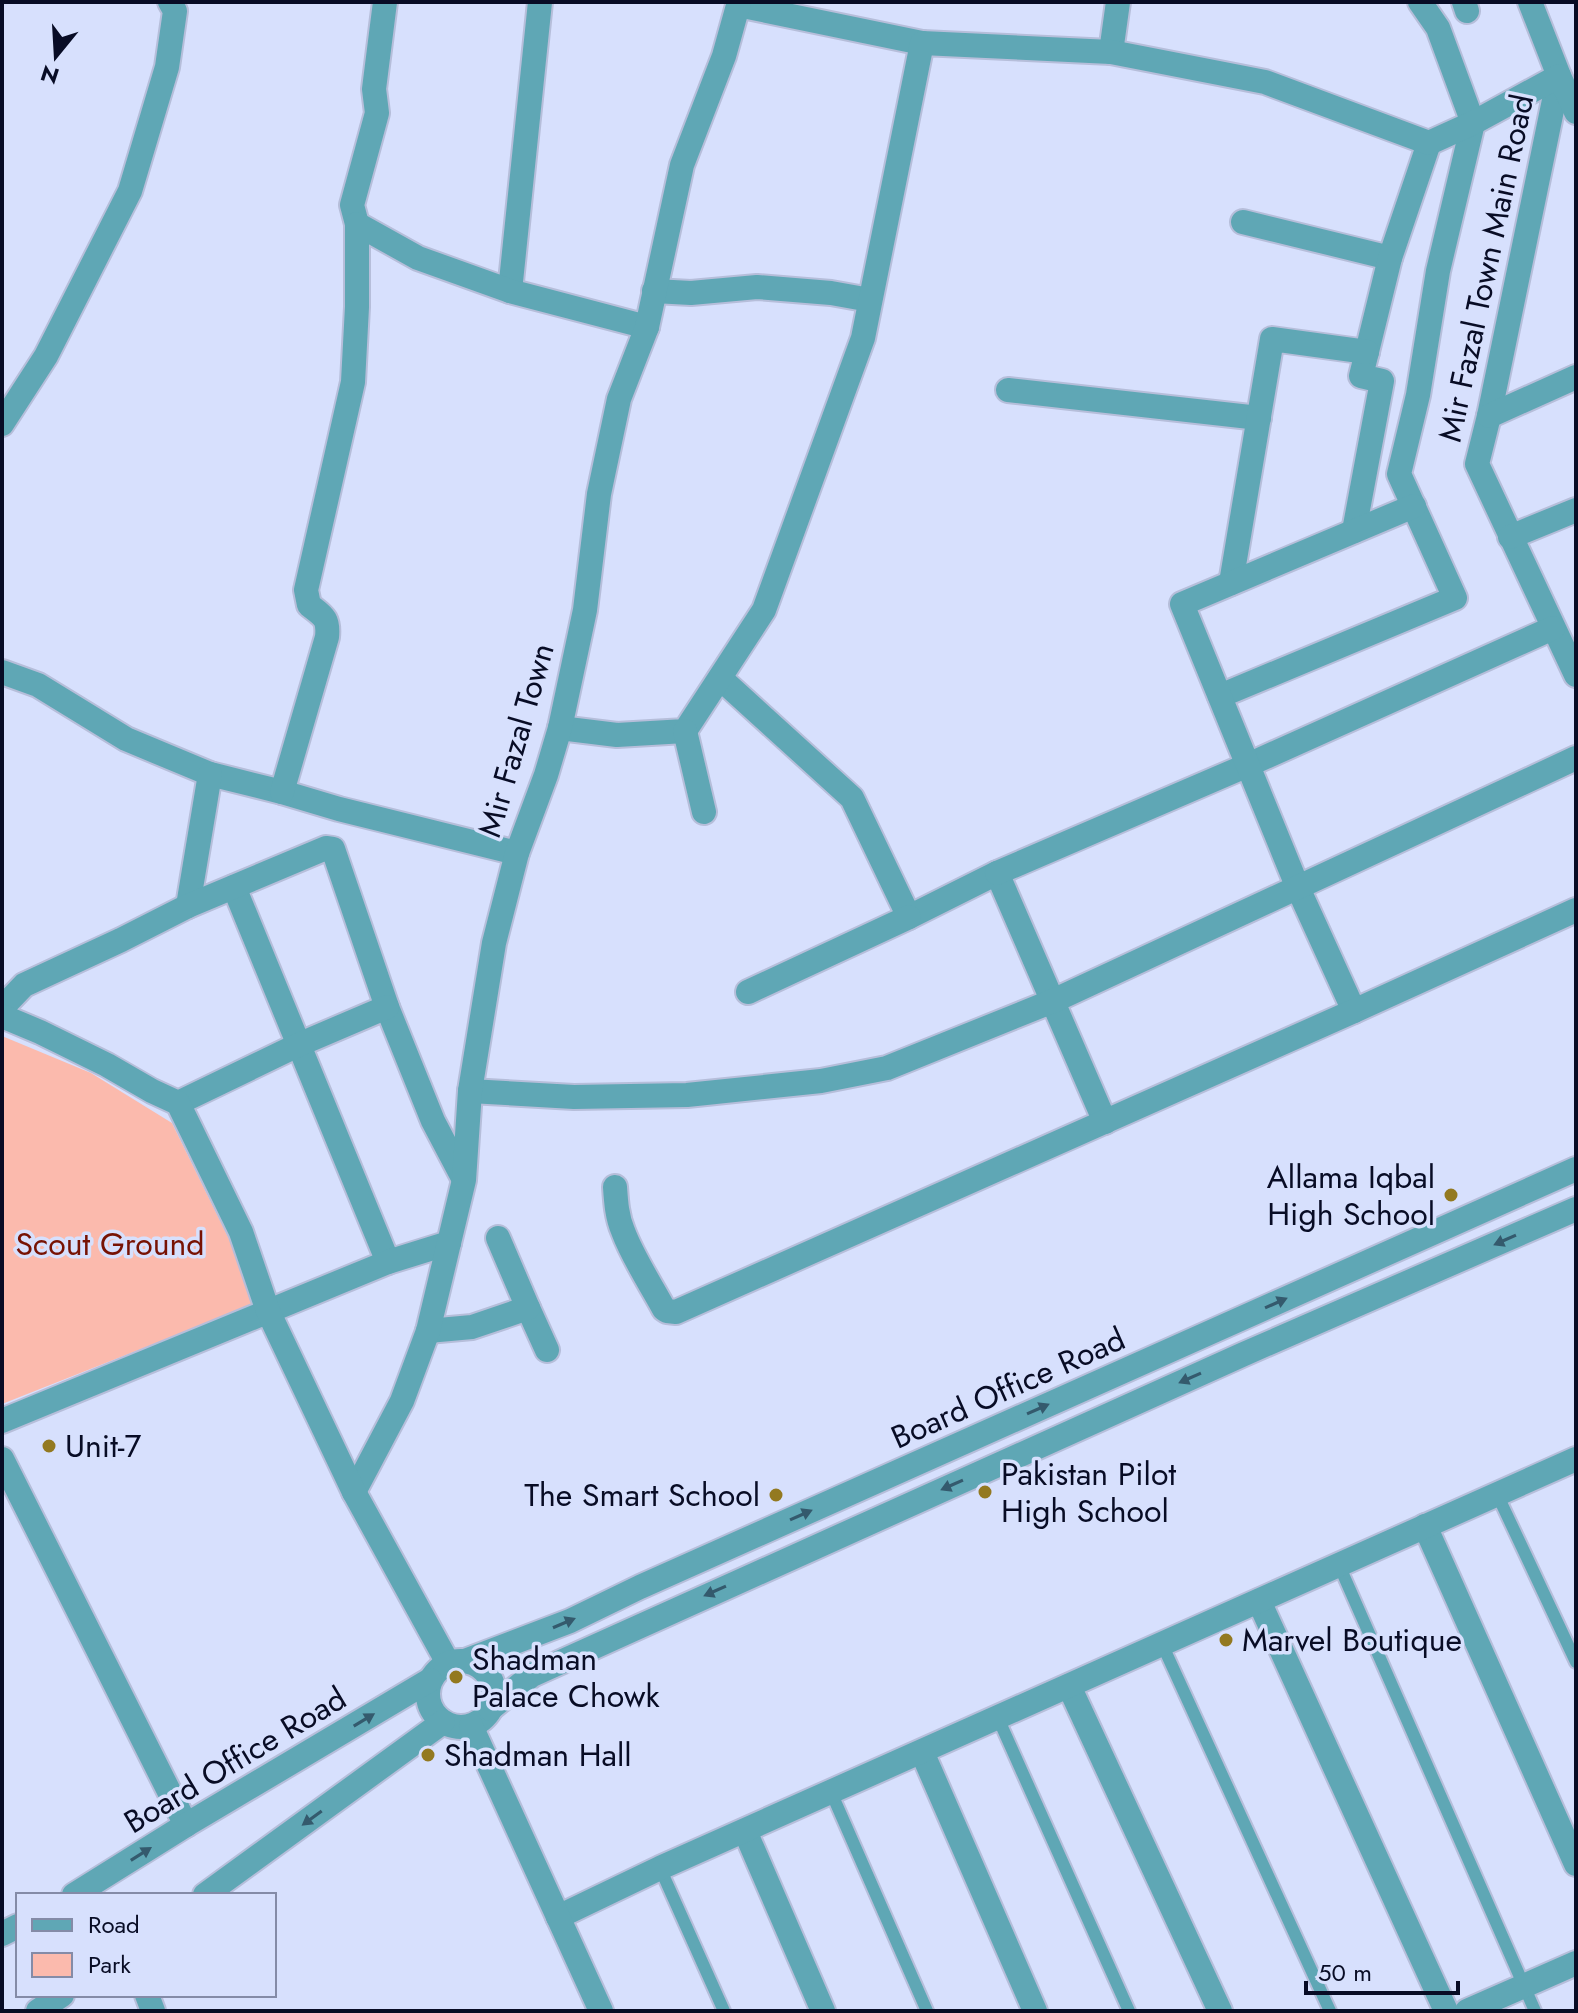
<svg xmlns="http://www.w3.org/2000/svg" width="1578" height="2013" viewBox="0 0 1578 2013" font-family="Jost,sans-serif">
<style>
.green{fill:#fbbaad}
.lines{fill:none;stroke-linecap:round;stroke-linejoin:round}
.service-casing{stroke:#b6beda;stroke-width:16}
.minor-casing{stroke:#b6beda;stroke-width:28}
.tertiary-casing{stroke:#b6beda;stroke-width:28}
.service{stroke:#5fa7b5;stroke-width:12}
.minor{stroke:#5fa7b5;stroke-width:24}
.tertiary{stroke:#5fa7b5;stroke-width:24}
.oneway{fill:#345a6d}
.poi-dot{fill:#937920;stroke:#d7e0fd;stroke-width:3}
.labels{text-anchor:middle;stroke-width:7;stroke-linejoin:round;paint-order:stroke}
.street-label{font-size:32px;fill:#080c25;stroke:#d7e0fd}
.poi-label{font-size:32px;fill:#080c25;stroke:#d7e0fd;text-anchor:start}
.park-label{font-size:32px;fill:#771203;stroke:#d7e0fd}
</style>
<rect width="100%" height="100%" fill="#d7e0fd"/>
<!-- green -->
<polygon class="green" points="2,1036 91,1073 172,1123 260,1302 2,1404"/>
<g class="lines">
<defs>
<g id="service">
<polyline points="1497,1494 1576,1662"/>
<polyline points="1339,1565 1535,2011"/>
<polyline points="1162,1644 1330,2011"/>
<polyline points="998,1718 1129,2011"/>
<polyline points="831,1792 927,2011"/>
<polyline points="660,1868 724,2011"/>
</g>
<g id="minor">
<polyline points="1464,2 1467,11"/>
<polyline points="1530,2 1559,76 1489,416 1477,464 1576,675"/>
<polyline points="738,5 922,43"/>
<polyline points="1111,52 1118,2"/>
<polyline points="1243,222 1390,258"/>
<polyline points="357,224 352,205 377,113 374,89 385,2"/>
<polyline points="510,291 540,2"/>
<polyline points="654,291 691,293 757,287 831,293 870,300"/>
<polyline points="1008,390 1259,418"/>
<polyline points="1489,416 1576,377"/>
<polyline points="2,424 46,356 130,191 167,67 175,11 170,2"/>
<polyline points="1354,531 1382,381 1361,376 1390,258 1429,143"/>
<polyline points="1510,537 1576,510"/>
<polyline points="1231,583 1272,339 1367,352"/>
<polyline points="2,672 38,685 126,739 210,774 282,792 339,809 517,853"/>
<polyline points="720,678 852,798 909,917 997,873 1105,1122"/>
<polyline points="1220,696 1455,598 1399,474 1418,395 1438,271 1473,123 1438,28 1420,2"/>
<polyline points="560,728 617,735 685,731 764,610 863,338 922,43 1111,52 1265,82 1429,143 1473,123 1559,76 1576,112"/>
<polyline points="685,731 704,812"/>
<path d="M 282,792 L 327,637 C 329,618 323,616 309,605 L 306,590 L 353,382 L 357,307 L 357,224 L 418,258 L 510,291 L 647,327"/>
<polyline points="997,873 1248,765 1553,628"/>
<polyline points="234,887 388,1262"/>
<polyline points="188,906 210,774"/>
<polyline points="748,992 909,917"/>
<polyline points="2,1008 24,985 121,940 188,906 326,848 333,849 387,1007 433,1121 463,1178"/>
<polyline points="1354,1011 1298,888 1182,604 1414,506"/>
<polyline points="470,1091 574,1097 687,1095 821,1081 887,1068 1053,1001 1576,758"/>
<polyline points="178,1103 298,1045 387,1007"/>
<path d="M 615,1187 C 616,1202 617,1217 623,1231 C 633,1258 650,1283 664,1309 L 667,1311 L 676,1312 L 1354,1011 L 1576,910"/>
<polyline points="528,1308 547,1350"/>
<polyline points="428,1331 472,1327 528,1308 498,1238"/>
<polyline points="2,1421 388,1262 449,1243"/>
<polyline points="2,1459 186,1825"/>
<polyline points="354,1492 402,1401 428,1331 464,1180 470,1091 494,943 517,853 546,775 560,728 585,610 599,494 619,399 647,327 682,165 724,56 739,2"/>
<polyline points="1425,1526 1576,1864"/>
<polyline points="1259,1601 1446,2011"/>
<polyline points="1069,1686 1220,2011"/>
<polyline points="922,1752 1035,2011"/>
<polyline points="745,1831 823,2011"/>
<polyline points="558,1917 660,1868 1576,1459"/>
<polyline points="147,1995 153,2011"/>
<polyline points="1467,2011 1576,1963"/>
</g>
<g id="tertiary">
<polyline points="2,1016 40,1032 107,1065 152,1091 178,1103 241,1232 268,1311 354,1492 448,1663"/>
<polyline points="465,1661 570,1621 640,1587 1576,1169"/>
<circle cx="461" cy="1694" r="33"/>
<polyline points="490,1709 532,1675 1244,1354 1576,1209"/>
<polyline points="471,1726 601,2011"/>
<polyline points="74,1895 186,1825 430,1680"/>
<polyline points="205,1895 443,1722"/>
<polyline points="2,1934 18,1926"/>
<polyline points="38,2011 62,1995"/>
</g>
</defs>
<!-- service casing -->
<use href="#service" class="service-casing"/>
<!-- minor casing -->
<use href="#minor" class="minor-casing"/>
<!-- tertiary casing -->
<use href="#tertiary" class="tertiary-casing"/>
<!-- service -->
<use href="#service" class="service"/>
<!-- minor -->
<use href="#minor" class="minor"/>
<!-- tertiary -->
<use href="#tertiary" class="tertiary"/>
</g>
<!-- one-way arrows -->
<defs><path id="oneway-solid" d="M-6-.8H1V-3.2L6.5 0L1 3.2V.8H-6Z" transform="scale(2)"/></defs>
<g class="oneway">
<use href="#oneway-solid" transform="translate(1505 1240) rotate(156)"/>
<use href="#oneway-solid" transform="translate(1276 1303) rotate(-24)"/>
<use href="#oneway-solid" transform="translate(1190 1378) rotate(156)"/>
<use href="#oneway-solid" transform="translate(1038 1409) rotate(-24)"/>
<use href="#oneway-solid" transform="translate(952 1485) rotate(156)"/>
<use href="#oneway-solid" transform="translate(801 1515) rotate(-24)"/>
<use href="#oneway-solid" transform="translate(715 1591) rotate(156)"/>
<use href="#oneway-solid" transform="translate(564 1623) rotate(-23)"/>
<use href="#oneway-solid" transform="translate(364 1720) rotate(-31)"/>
<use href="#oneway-solid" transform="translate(312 1818) rotate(144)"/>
<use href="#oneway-solid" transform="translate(141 1854) rotate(-32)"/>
</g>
<!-- markers -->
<g class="poi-dot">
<circle cx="1451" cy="1195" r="8"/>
<circle cx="49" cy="1446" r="8"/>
<circle cx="985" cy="1492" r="8"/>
<circle cx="776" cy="1495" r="8"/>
<circle cx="1226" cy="1640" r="8"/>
<circle cx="456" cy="1677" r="8"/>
<circle cx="428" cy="1755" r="8"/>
</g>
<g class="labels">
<!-- street labels -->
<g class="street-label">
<text transform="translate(1486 268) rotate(-78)" y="11">Mir Fazal Town Main Road</text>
<text transform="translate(516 740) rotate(-74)" y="11">Mir Fazal Town</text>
<text transform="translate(1008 1388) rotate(-24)" y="11">Board Office Road</text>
<text transform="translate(235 1760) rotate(-31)" y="11">Board Office Road</text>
</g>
<!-- poi labels -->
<g class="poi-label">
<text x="1435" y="1188" text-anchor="end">Allama Iqbal<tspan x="1435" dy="37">High School</tspan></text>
<text x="65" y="1457">Unit-7</text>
<text x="1001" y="1485">Pakistan Pilot<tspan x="1001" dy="37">High School</tspan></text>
<text x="760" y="1506" text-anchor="end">The Smart School</text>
<text x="1242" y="1651">Marvel Boutique</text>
<text x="472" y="1670">Shadman<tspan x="472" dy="37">Palace Chowk</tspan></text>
<text x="444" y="1766">Shadman Hall</text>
</g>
<!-- park labels -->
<g class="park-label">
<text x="110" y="1255">Scout Ground</text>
</g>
</g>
<!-- border -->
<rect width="1578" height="2013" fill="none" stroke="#080c25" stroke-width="8"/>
<!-- legend -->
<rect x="16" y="1893" width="260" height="104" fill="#d7e0fd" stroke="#848ba7" stroke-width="2"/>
<rect x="32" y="1919" width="40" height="12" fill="#5fa7b5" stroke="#848ba7" stroke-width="2"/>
<text x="88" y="1933" font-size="24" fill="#080c25">Road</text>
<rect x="32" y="1953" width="40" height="24" fill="#fbbaad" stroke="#848ba7" stroke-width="2"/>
<text x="88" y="1973" font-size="24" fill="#080c25">Park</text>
<!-- north arrow -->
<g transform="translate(56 56) rotate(198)" stroke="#d7e0fd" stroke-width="6" paint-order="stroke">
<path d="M0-6L14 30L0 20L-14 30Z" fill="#080c25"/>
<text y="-12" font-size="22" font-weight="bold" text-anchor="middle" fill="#080c25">N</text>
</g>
<!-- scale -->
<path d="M1306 1981v12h152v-12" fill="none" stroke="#080c25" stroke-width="4"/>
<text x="1318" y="1981" font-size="24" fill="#080c25" stroke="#d7e0fd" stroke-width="6" paint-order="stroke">50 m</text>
</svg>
